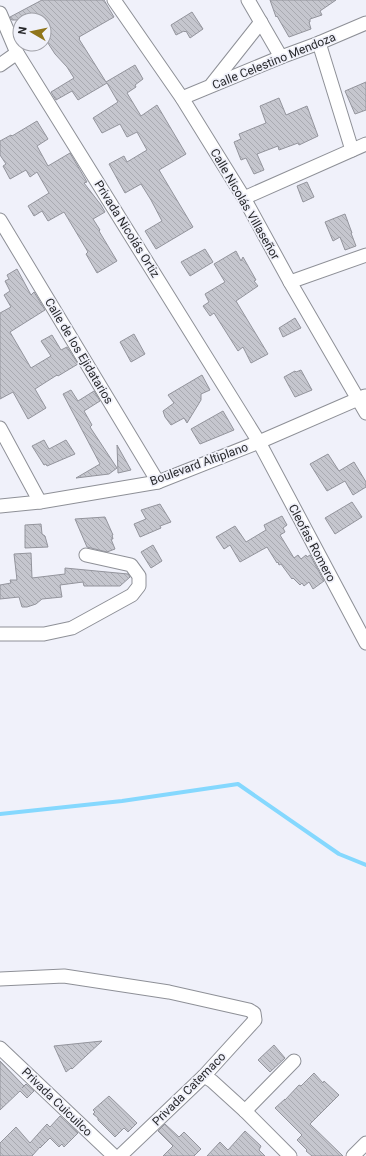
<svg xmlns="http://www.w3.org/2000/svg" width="366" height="1156" viewBox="0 0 366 1156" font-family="Roboto,sans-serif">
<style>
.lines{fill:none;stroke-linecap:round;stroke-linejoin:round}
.stream{stroke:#85d8fe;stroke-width:4}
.building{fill:url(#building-back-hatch);stroke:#93949c}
.minor-casing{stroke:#8e9097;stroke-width:15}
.minor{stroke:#fff;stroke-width:13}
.labels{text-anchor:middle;stroke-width:3.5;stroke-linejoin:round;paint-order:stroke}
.street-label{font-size:12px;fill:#28292c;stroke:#f0f1fa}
</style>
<defs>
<pattern id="building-back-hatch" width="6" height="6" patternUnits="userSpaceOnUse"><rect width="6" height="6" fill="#c5c6ce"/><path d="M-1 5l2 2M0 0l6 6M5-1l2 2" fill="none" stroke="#a9aab1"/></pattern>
</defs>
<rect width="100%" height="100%" fill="#f0f1fa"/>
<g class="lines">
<!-- stream -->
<polyline class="stream" points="0,814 122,801 238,784 339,854 366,865"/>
</g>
<!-- building -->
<g class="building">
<polygon points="42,0 104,0 114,17 79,37 80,38 79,39 106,82 135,65 143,79 135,85 136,87 127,93 141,116 157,105 186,154 159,170 193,227 156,249 145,231 162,221 151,200 141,184 125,193 109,164 124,156 127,162 147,150 137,132 127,137 120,124 102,133 93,118 118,102 107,83 78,100 72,91 56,100 51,92 74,78 67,67 55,54 44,37 44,20 12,20 10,17"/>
<polygon points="270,0 336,0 320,11 322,15 310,19 310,22 309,22 311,29 289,37 277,16 276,17"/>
<polygon points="192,12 203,29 190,38 186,31 185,32 184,31 176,35 171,25"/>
<polygon points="366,82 366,110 355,114 345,91"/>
<polygon points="279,98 286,115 307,106 318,136 299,145 298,143 279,150 278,146 257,154 264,170 254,174 246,158 241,160 234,142 241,139 239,134 266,123 260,106"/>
<polygon points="37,121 48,139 37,146 48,166 70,153 87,182 84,183 101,205 105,212 93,219 100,230 99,231 117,261 97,273 86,254 88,252 64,212 48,221 42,211 34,216 28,206 49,193 37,172 30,177 26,170 10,179 3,166 6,164 0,155 0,141 11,135 12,136"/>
<polygon points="307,182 314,197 303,202 297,186"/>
<polygon points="345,214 352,233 351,233 356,246 345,250 340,237 333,241 325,222"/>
<polygon points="205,249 213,262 190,276 181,262"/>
<polygon points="236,251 241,261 243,257 256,280 254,281 258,286 236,301 268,354 251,363 243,347 238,351 214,313 210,316 203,306 209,302 205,294 225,282 214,264"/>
<polygon points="17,269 31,295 34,292 45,310 10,332 31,368 51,356 41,341 52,335 61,350 67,347 78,364 58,376 57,375 35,389 46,408 28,419 13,392 0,399 0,313 11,307 4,295 10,291 5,281 9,279 7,275"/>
<polygon points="295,318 301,328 283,337 279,328"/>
<polygon points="134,334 145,354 131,362 120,342"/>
<polygon points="301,370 312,390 295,397 284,377 295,371 296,372"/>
<polygon points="202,375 210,390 201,394 201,400 187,423 184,418 171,425 165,417 163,411 174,403 168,395"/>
<polygon points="71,390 78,401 94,391 100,401 84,411 92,425 90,427 117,468 109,474 76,478 100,464 63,394"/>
<polygon points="223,411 234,430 200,444 191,429"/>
<polygon points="44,440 49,449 66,440 75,454 47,466 46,464 44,465 32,446"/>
<polygon points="117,445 131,470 118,473"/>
<polygon points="328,454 339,471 354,462 366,482 366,487 353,495 345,481 327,491 310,464"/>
<polygon points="352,502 362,517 335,534 325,518"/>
<polygon points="160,504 171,522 160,526 161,528 140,537 134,524 146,519 141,510"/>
<polygon points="282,516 287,525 283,528 285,532 280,535 294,558 298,555 301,559 306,555 307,557 310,555 324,581 313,589 309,582 304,586 302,583 300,585 293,578 292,579 281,564 279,565 278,562 277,563 267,547 240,562 230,545 224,549 216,537 235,526 246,542 266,530 264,525"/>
<polygon points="105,517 113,535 112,535 113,539 111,539 115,549 107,552 87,547 75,519"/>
<polygon points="41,524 42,534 45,536 48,547 25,548 25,525"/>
<polygon points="153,545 162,561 151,568 141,552"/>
<polygon points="31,553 32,578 65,574 65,568 128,574 130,577 120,586 84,586 83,582 60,585 62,597 42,599 36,604 27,607 22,607 19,597 0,599 0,585 11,583 10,580 17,580 14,554"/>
<polygon points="102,1041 72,1069 71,1068 66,1072 54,1046"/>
<polygon points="274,1045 285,1058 270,1072 258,1060"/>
<polygon points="0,1061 24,1086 22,1088 26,1084 34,1091 27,1098 20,1091 0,1110"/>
<polygon points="314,1073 323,1083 324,1081 339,1095 310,1124 343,1156 312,1156 306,1151 307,1150 297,1140 302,1135 275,1108 285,1099 285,1100 299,1085 301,1086"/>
<polygon points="109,1096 137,1123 128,1132 124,1128 115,1137 98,1120 98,1118 93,1114 95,1112 93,1110"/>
<polygon points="60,1116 78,1133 64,1147 62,1144 59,1147 50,1138 40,1148 40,1147 32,1156 0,1156 0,1143 16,1127 30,1143 46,1125 47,1124 50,1127"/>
<polygon points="165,1124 179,1137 184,1132 201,1149 194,1156 163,1156 173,1146 158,1131"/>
<polygon points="245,1131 261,1146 259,1150 265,1156 207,1156 220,1142 228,1150"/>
</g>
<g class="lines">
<defs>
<g id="minor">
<polyline points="114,0 182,98 244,198 290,282 366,413"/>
<polyline points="248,0 281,57"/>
<polyline points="0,13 17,53 259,442 366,643"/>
<polyline points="319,43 352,150"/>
<polyline points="0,65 17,53"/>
<polyline points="212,84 261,22"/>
<polyline points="182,98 281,57 319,43 366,23"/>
<polyline points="244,198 366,144"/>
<polyline points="0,220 158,482"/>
<polyline points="290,282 366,255"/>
<polyline points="0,428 40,502"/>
<polyline points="0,506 40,502 158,482 259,442 365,396"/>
<polyline points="0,634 44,634 72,628 132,595 139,586 139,576 131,565 86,555"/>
<polyline points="0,979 64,976 169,992 249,1010 254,1013 255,1020 204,1076 120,1156"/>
<polyline points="0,1048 114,1156"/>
<polyline points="204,1076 212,1081 245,1111 290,1156"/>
<polyline points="245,1111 294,1061"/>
<polyline points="353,1156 366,1143"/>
</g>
</defs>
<!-- minor casing -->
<use href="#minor" class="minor-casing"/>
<!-- minor -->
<use href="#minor" class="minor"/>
</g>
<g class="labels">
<!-- street labels -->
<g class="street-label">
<text transform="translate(274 61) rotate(-22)" y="4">Calle Celestino Mendoza</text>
<text transform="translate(245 204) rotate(60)" y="4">Calle Nicolás Villaseñor</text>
<text transform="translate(127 229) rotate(58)" y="4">Privada Nicolás Ortiz</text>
<text transform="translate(79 351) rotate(59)" y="4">Calle de los Ejidatarios</text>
<text transform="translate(199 464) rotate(-20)" y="4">Boulevard Altiplano</text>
<text transform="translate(312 543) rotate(62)" y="4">Cleofas Romero</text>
<text transform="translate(189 1089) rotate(-45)" y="4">Privada Catemaco</text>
<text transform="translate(57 1102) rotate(44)" y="4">Privada Cuicuilco</text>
</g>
</g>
<!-- north arrow -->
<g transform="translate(32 32) rotate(279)"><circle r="19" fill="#f0f1fa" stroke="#a0a1a8"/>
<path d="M0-3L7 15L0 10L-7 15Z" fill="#90751b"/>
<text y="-6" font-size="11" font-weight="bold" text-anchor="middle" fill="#28292c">N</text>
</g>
</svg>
